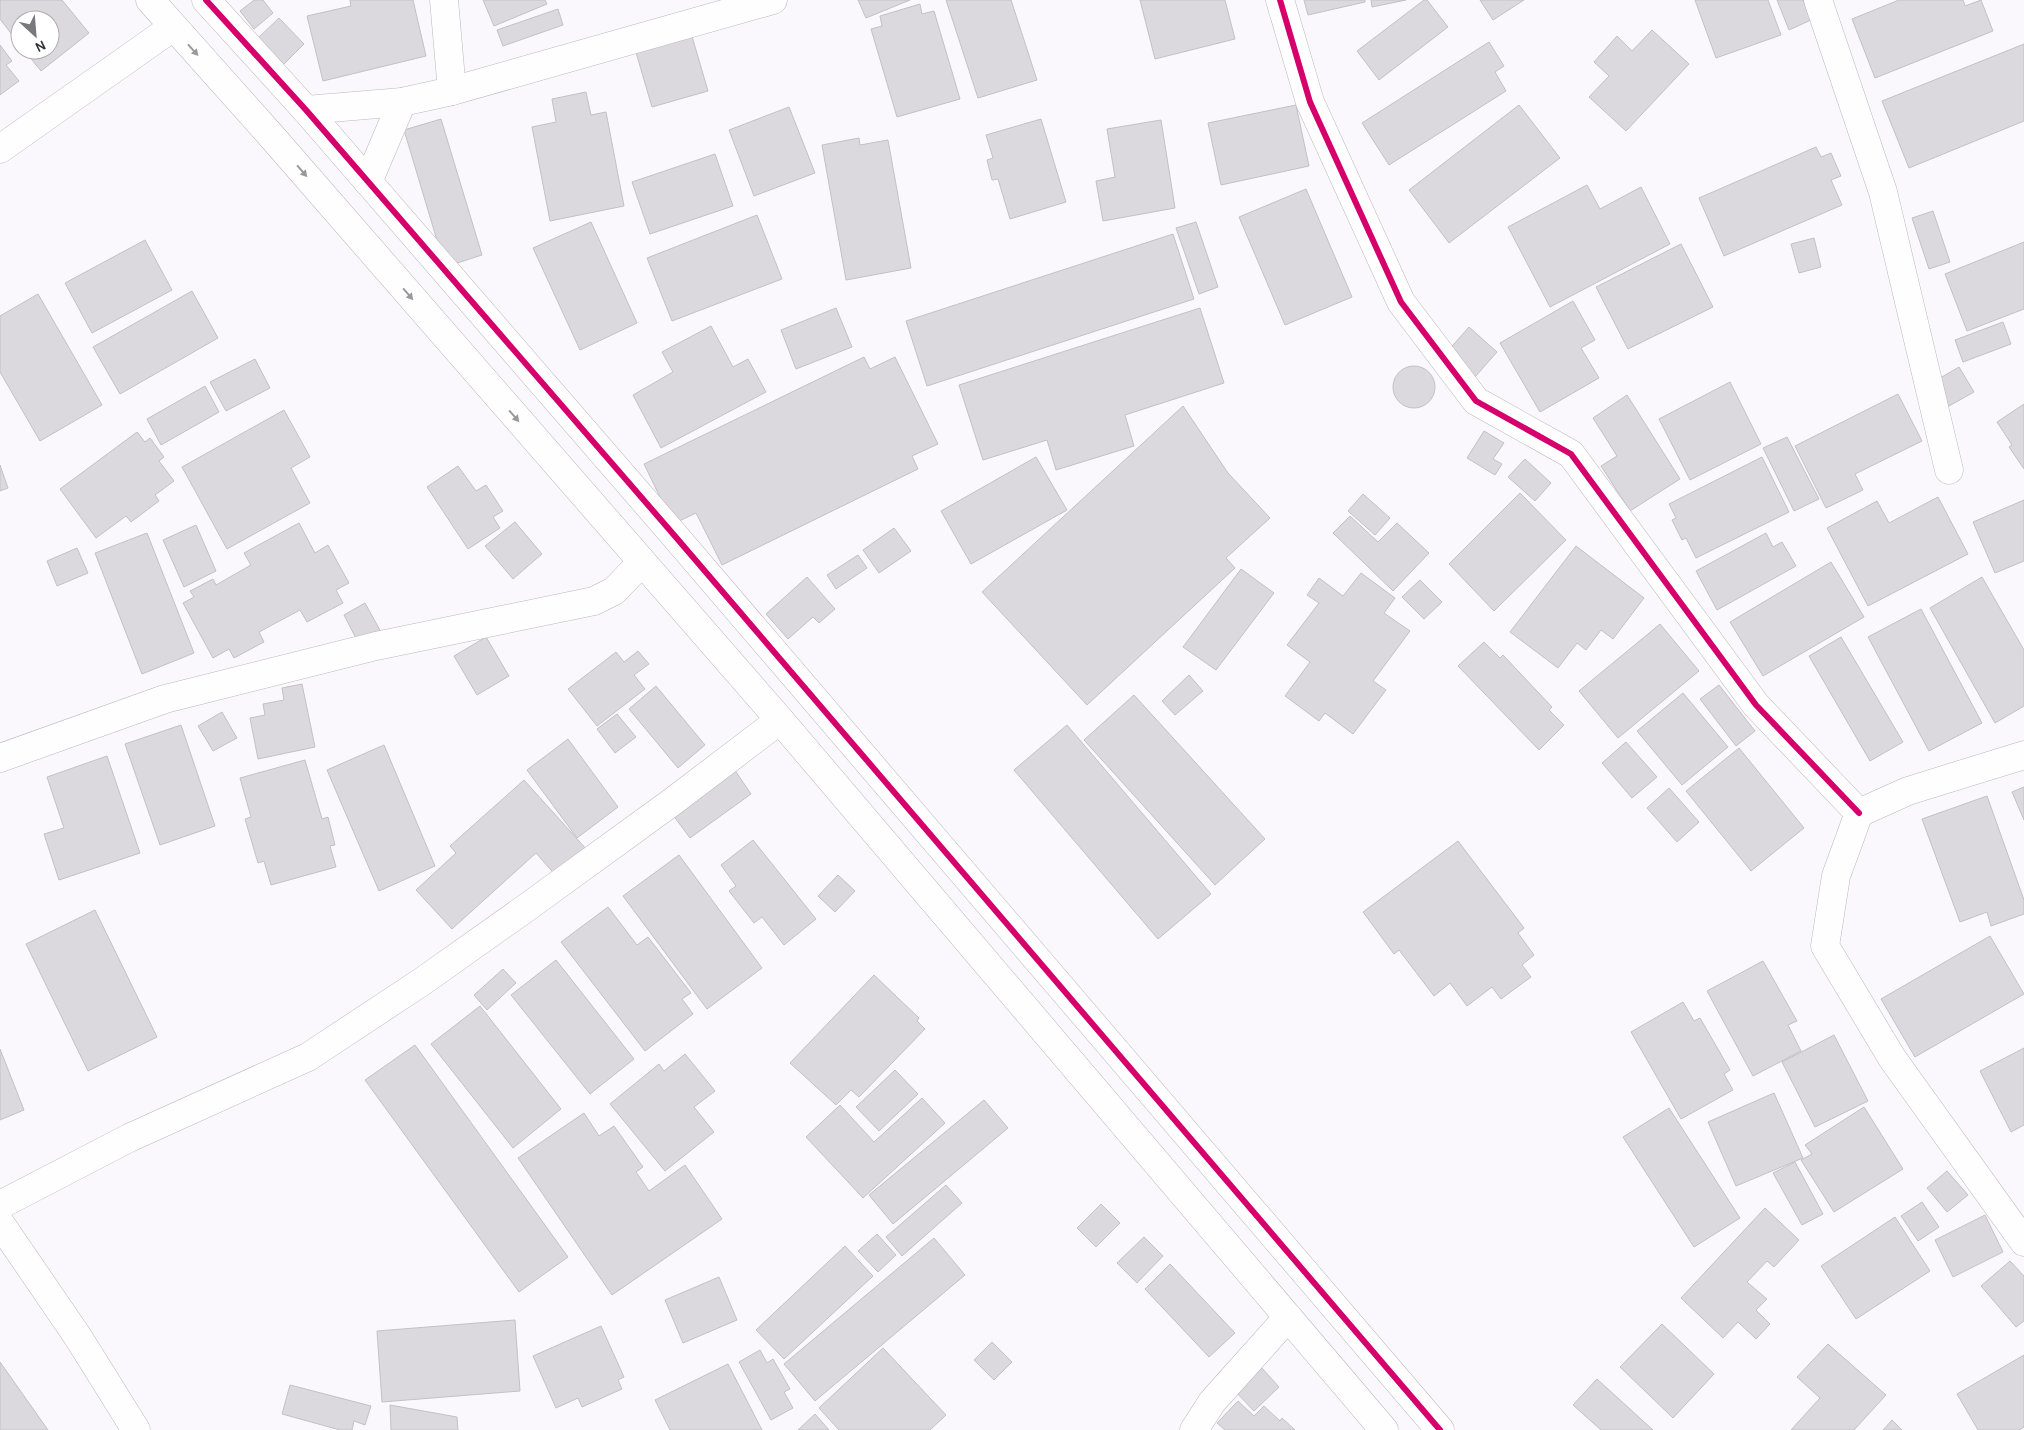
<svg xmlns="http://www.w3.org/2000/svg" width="2024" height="1430" viewBox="0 0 2024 1430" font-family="Karla,sans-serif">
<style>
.building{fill:#dbd8de;stroke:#c3c0c6}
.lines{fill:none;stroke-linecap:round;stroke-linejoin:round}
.street-casing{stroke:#bab8bd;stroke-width:29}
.secondary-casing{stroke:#bab8bd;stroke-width:29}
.street{stroke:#fefeff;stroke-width:28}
.secondary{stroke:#fefeff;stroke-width:28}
.cycleway-casing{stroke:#fff;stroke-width:9}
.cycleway{stroke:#d6006c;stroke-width:6}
.oneway{fill:#9a989c}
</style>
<rect width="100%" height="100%" fill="#faf8fc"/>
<!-- building -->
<g class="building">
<polygon points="0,0 62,0 89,33 41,71 24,50 50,50 50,20 20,20 20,45 0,19"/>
<polygon points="254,0 263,0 273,13 254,29 240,11"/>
<polygon points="350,0 413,0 426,56 323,81 307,16 351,6"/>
<polygon points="483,0 545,0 547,4 494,26"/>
<polygon points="858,0 910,0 866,18"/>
<polygon points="946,0 1011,0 1037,80 978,98"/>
<polygon points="1140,0 1225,0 1235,39 1155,59"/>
<polygon points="1304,0 1365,0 1365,2 1308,15"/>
<polygon points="1371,0 1406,0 1372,7"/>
<polygon points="1424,0 1427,0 1448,27 1379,80 1357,51"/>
<polygon points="1480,0 1524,0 1493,20"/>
<polygon points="1695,0 1768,0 1781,35 1716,58"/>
<polygon points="1777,0 1803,0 1811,20 1789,30"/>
<polygon points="1899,0 1963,0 1965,6 1981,0 1993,31 1875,78 1852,19"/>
<polygon points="920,4 922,14 934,11 960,99 897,117 871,29 882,26 880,16"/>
<polygon points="558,9 563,25 503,46 497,30"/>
<polygon points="279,18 304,44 283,65 257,39"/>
<polygon points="1652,30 1689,64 1626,131 1589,97 1609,76 1594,62 1617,36 1632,51"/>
<polygon points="691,33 708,91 652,107 635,49"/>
<polygon points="1489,42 1504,66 1495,72 1506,91 1389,165 1362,123"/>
<polygon points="2024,44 2024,121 1909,168 1882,101"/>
<polygon points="0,45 12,61 6,65 19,81 0,95"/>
<polygon points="586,92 591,115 606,112 624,206 550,221 532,127 556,122 552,99"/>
<polygon points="1296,105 1309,166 1221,185 1208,123"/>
<polygon points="1519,105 1560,158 1449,243 1409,190"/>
<polygon points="789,107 815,173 754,196 729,130"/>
<polygon points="441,119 482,255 445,267 404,130"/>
<polygon points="1041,119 1066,202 1010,219 998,179 992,180 987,160 993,158 986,135"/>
<polygon points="1161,120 1175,208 1103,221 1096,181 1115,177 1107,129"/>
<polygon points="859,138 860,145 888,140 911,268 846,280 822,145"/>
<polygon points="1816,147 1821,157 1831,153 1841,176 1831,180 1842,205 1724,256 1699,198"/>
<polygon points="715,154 733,206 650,234 632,182"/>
<polygon points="1587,185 1600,209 1641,187 1670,244 1550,307 1508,227"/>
<polygon points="1306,189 1352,297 1285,325 1239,217"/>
<polygon points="1933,211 1950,262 1929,269 1912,218"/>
<polygon points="757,215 782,279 672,321 647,258"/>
<polygon points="591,222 637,323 580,350 533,248"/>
<polygon points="1196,222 1218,287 1199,294 1176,228"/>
<polygon points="1173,234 1194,299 927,386 906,321"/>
<polygon points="1814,238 1821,267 1799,273 1791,244"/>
<polygon points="145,240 172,290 92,333 65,283"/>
<polygon points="2024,242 2024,309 1967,331 1945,274"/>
<polygon points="1681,244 1713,307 1628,349 1596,287"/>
<polygon points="192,291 218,338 120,394 93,347"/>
<polygon points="38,294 102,405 40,441 0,372 0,316"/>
<polygon points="1573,301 1595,340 1581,348 1599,378 1540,412 1500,343"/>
<polygon points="836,308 852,347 796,369 781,330"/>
<polygon points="1200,308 1224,383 1125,415 1134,446 1056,470 1047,440 983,460 959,385"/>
<polygon points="2003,322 2011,344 1963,362 1955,340"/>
<polygon points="711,326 733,367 748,359 766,392 661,448 633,395 673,372 662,352"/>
<polygon points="1469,327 1497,352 1475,377 1446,353"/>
<polygon points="864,357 870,369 895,357 938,444 912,456 918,469 722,565 696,513 673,524 644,464"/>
<polygon points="255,359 270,388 226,411 210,382"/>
<circle cx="1414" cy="387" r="21"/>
<polygon points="1959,367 1974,392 1949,406 1935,381"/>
<polygon points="1730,382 1761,444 1690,480 1659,419"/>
<polygon points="205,386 219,412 161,445 147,419"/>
<polygon points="1898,394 1922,441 1855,474 1863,490 1826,508 1795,446"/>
<polygon points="1627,395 1680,479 1630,511 1601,466 1617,456 1593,418"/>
<polygon points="2024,404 2024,469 2009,447 2012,445 1997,422"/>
<polygon points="1183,406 1228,473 1270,518 1226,558 1235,568 1087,705 982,592"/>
<polygon points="284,410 310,457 291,468 310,503 227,549 182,467"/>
<polygon points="1484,431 1504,443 1493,459 1502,464 1495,475 1467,458"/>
<polygon points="137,432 145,442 150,438 164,457 159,461 174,481 155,495 159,501 131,522 126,516 96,538 60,489"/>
<polygon points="1787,437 1819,499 1794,511 1763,448"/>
<polygon points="1036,457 1067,510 971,564 941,511"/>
<polygon points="1762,457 1789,512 1696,558 1686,538 1682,540 1672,520 1676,518 1669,504"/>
<polygon points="1525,459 1551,483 1535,501 1508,477"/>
<polygon points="0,465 8,488 0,491"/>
<polygon points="458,466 476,491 486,485 503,511 493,517 500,528 468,549 427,487"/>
<polygon points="1520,493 1566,540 1494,611 1449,564"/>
<polygon points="1363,494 1390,518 1375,535 1348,511"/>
<polygon points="1938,497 1968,554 1868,606 1827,528 1877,501 1889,523"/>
<polygon points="2024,500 2024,561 1995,573 1973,522"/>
<polygon points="1350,516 1378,542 1397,523 1429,553 1393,591 1333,533"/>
<polygon points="515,522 542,554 513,579 485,546"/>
<polygon points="299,523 315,553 328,545 349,583 336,590 343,603 307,622 300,610 259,632 264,642 234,658 229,649 213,658 183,603 194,597 190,591 213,579 216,585 251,565 244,553"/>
<polygon points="196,525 216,571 184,587 163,540"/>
<polygon points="894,528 911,551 879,573 863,550"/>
<polygon points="147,533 194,653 142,674 95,553"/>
<polygon points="1766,533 1773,547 1782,542 1796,566 1717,610 1696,571"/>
<polygon points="1576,546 1644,598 1613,639 1601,630 1586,650 1577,643 1558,668 1510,632"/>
<polygon points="77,548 88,573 57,586 47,561"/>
<polygon points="858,555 867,568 836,589 827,575"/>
<polygon points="1831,562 1864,617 1763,676 1730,622"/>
<polygon points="1241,569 1274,593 1216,670 1183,647"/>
<polygon points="1361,573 1395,598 1384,613 1410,631 1373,681 1386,690 1353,734 1325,713 1319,721 1285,696 1310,662 1287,645 1319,603 1307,595 1319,578 1343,596"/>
<polygon points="807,577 835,609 819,623 813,617 788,639 766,614"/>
<polygon points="1982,577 2024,650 2024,706 1995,723 1930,608"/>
<polygon points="1420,580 1442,602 1424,619 1402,597"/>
<polygon points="365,603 381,632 359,644 344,615"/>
<polygon points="1921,609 1982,723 1929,751 1868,637"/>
<polygon points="1660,624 1699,671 1618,738 1579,691"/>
<polygon points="486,637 509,676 477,695 454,656"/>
<polygon points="1841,637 1903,742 1870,761 1809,656"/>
<polygon points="1484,642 1500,658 1503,655 1552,707 1549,710 1564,725 1539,750 1458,666"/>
<polygon points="638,651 649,664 634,675 645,689 597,726 568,689 616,652 624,662"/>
<polygon points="1189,675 1203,691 1175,715 1162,701"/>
<polygon points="302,684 315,747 258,759 250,718 265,715 263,704 284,700 282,688"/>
<polygon points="1719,685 1755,731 1736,746 1700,699"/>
<polygon points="656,686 705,745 678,768 629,709"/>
<polygon points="1683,693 1728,747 1682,785 1637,731"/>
<polygon points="1134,695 1265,839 1215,885 1084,740"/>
<polygon points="222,712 237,738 213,751 198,726"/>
<polygon points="617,714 636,737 615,753 597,729"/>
<polygon points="181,725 215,826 160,845 125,744"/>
<polygon points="1067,725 1211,894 1158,939 1014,770"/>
<polygon points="568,739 618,807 577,838 527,770"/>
<polygon points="1626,742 1657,777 1632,798 1602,763"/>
<polygon points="384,745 435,866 379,891 327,770"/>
<polygon points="1739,748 1804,828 1751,871 1686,791"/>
<polygon points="107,756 140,853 59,880 44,834 64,828 47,777"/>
<polygon points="305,760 322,819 328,817 335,845 330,846 336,867 271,885 264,861 258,863 245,819 251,817 240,778"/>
<polygon points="732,766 751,794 690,838 670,811"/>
<polygon points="524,780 588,851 558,878 536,853 452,929 416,890 456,853 450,846"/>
<polygon points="2024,787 2024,820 2012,792"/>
<polygon points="1669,788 1699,822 1677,842 1647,808"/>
<polygon points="1987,796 2024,900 2024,914 1991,926 1987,912 1960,922 1922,819"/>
<polygon points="753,840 816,919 784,945 762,917 754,923 729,891 736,886 721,865"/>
<polygon points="1458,841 1524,928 1518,933 1534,955 1522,965 1531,977 1501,999 1492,987 1467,1006 1450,983 1434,996 1399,950 1394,954 1363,912"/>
<polygon points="679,855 762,968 707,1009 623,896"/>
<polygon points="838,875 855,891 835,912 818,896"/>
<polygon points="608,907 637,945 648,937 691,993 682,999 693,1014 645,1051 561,942"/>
<polygon points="95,910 157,1037 88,1071 26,944"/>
<polygon points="1990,936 2024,994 1915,1057 1881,999"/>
<polygon points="556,960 634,1059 590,1094 511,995"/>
<polygon points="1763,961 1797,1021 1788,1025 1801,1051 1753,1076 1707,991"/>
<polygon points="503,969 516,983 487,1010 474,995"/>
<polygon points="874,975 919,1018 917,1021 925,1029 859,1097 851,1090 836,1105 790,1063"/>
<polygon points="1683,1002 1694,1021 1700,1018 1730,1070 1724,1074 1733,1090 1681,1119 1631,1032"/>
<polygon points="480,1006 561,1109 513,1148 431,1044"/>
<polygon points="1834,1035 1868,1101 1815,1127 1782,1062"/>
<polygon points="415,1045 568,1257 519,1292 365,1080"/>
<polygon points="2024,1048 2024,1125 2011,1132 1980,1071"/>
<polygon points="0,1049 24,1110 0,1120"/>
<polygon points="685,1054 715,1091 694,1107 714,1132 665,1171 610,1104 659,1064 664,1071"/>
<polygon points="895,1070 918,1094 879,1131 856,1107"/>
<polygon points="1774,1093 1803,1158 1736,1186 1708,1122"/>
<polygon points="922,1098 945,1123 863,1198 806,1137 840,1105 874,1142"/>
<polygon points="984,1100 1008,1128 893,1224 869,1195"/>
<polygon points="1864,1107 1903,1169 1834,1212 1801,1160 1812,1154 1805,1145"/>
<polygon points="1669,1108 1740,1218 1694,1247 1623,1137"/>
<polygon points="584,1113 599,1136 614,1126 643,1167 636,1172 649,1191 685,1165 722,1219 612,1295 518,1158"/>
<polygon points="1795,1162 1823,1214 1802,1225 1773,1173"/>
<polygon points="1947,1171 1968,1195 1947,1212 1927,1188"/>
<polygon points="946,1185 962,1203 902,1256 886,1237"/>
<polygon points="1922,1202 1939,1227 1918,1241 1901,1216"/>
<polygon points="1101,1204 1120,1223 1096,1247 1077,1228"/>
<polygon points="1765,1208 1799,1240 1774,1267 1767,1261 1747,1282 1767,1299 1756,1310 1770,1324 1756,1339 1738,1322 1723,1338 1681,1298"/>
<polygon points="1985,1215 2003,1252 1953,1277 1935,1240"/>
<polygon points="1895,1217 1930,1271 1856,1319 1821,1266"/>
<polygon points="877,1234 896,1255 878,1272 858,1251"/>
<polygon points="1144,1237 1163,1256 1137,1283 1117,1263"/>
<polygon points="934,1238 965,1275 815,1401 784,1364"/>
<polygon points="845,1246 873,1276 784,1359 756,1330"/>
<polygon points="2010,1261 2024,1276 2024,1321 2016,1327 1981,1286"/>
<polygon points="1170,1264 1235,1333 1209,1357 1145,1289"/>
<polygon points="719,1277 737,1320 683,1343 665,1300"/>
<polygon points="515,1320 520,1391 382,1402 377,1331"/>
<polygon points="1662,1324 1714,1374 1673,1418 1620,1367"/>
<polygon points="601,1326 624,1377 618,1380 622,1389 582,1407 578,1398 556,1408 533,1356"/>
<polygon points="992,1342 1012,1362 994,1380 974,1360"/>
<polygon points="1828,1344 1886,1395 1854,1430 1791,1430 1820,1398 1797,1377"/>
<polygon points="883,1348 946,1415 930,1430 839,1430 819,1408"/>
<polygon points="760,1350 767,1363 773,1359 790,1389 784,1392 793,1408 771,1420 739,1362"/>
<polygon points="2024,1355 2024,1427 2019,1430 1978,1430 1957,1394"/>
<polygon points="0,1362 48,1430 0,1430"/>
<polygon points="728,1364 762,1430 670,1430 655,1400"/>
<polygon points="1260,1366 1279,1387 1254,1411 1234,1390"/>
<polygon points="1597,1379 1653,1430 1601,1430 1573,1405"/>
<polygon points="290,1385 371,1406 365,1425 354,1421 352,1430 340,1430 282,1414"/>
<polygon points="1238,1401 1254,1416 1264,1406 1280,1421 1282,1418 1295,1430 1225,1430 1217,1423"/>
<polygon points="390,1405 457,1417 458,1430 391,1430"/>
<polygon points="815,1414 829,1430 798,1430"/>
<polygon points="1892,1420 1902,1430 1883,1430"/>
</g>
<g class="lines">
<defs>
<g id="street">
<polyline points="444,0 452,91"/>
<polyline points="1280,0 1310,102 1401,302 1476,401 1571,454 1756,705 1859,813"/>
<polyline points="1818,0 1883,192 1949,470"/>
<polyline points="306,110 402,102 452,91 773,0"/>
<polyline points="0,149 173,27"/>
<polyline points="368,182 402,102"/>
<polyline points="2024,755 1908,791 1859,813 1836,876 1825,946 1892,1058 2024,1242"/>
<polyline points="0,758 165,699 376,646 594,601 614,591 641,563"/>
<polyline points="0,1205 129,1138 308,1057 423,981 526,908 672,802 780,720"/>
<polyline points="0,1223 78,1337 136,1430"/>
<polyline points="1194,1430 1212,1402 1288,1317"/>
</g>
<g id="secondary">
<polyline points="150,0 274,139 780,720 1384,1430"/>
<polyline points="206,0 306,110 674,535 1440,1430"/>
</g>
</defs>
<!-- street casing -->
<use href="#street" class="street-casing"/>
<!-- secondary casing -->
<use href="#secondary" class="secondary-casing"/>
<!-- street -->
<use href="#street" class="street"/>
<!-- secondary -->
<use href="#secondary" class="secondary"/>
<defs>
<g id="cycleway">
<polyline points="206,0 306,110 674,535 1440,1430"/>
<polyline points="1280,0 1310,102 1401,302 1476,401 1571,454 1756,705 1859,813"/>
</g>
</defs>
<!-- cycleway casing -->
<use href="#cycleway" class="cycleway-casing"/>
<!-- cycleway -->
<use href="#cycleway" class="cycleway"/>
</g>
<!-- one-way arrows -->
<defs><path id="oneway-solid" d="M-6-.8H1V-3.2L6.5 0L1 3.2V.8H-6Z" transform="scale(1.25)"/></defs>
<g class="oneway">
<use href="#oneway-solid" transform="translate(193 50) rotate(48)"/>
<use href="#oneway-solid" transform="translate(302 171) rotate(49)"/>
<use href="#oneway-solid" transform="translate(408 294) rotate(49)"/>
<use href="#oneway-solid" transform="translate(514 416) rotate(49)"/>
</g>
<!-- north arrow -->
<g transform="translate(35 35) rotate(154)"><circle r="24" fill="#ffffff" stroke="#aeadb0"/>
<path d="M0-4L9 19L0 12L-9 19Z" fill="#7a777d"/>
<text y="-8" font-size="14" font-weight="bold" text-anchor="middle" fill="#353139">N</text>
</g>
</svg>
